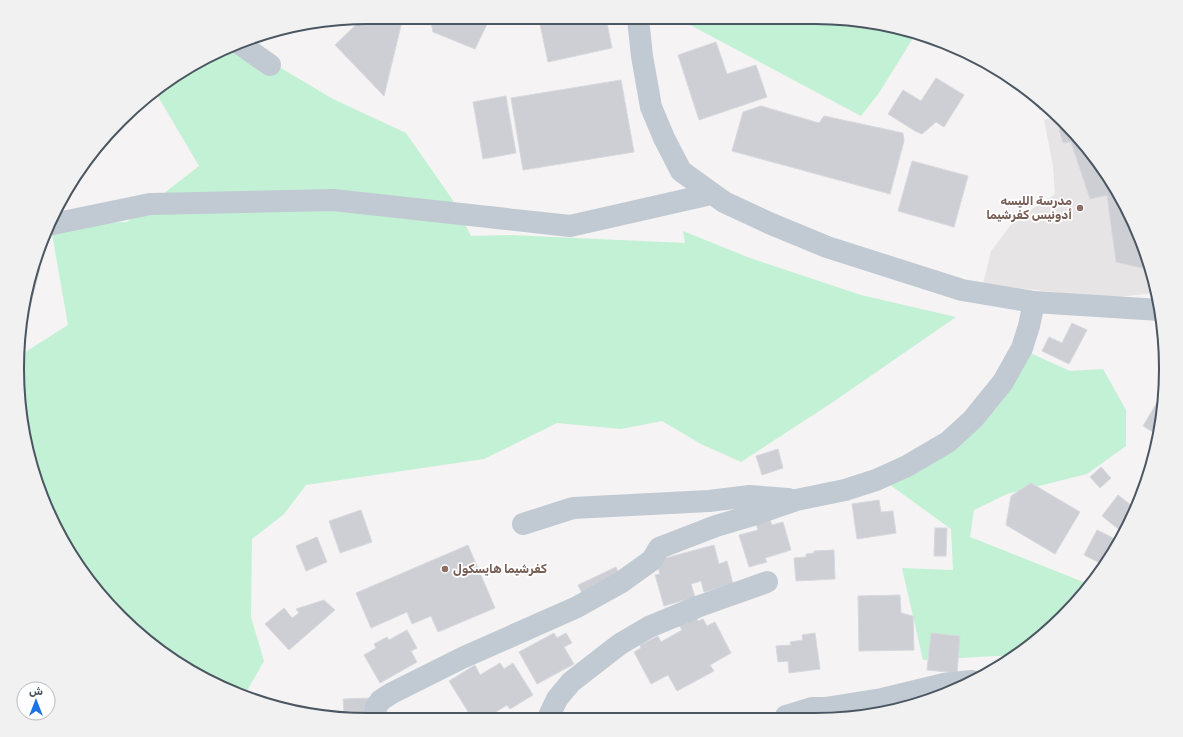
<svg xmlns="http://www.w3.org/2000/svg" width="1183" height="737" viewBox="0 0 1183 737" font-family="Rubik,Vazirmatn,sans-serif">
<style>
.education{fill:#e6e4e5}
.green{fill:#c3f1d5}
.building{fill:#cdcfd5;stroke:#d7d9de}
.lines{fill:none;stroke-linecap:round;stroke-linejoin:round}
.street{stroke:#c1cad2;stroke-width:22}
.education-dot{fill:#8d6e63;stroke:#fff;stroke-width:1.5}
.labels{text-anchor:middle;stroke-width:3.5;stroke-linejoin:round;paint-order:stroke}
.education-label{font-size:12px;font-weight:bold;fill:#785e54;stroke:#fff;text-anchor:end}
.rim{fill:none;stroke:#4a5661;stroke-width:2}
</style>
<rect width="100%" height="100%" fill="#f5f3f3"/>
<!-- education -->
<polygon class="education" points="1057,116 1079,137 1119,193 1147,256 1156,293 1107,298 983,284 991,251 1013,222 1055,194 1053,166 1044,120"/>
<!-- green -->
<g class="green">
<polygon points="679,19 860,20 915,35 879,93 861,116"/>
<polygon points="247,40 264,58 333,99 406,133 452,199 471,236 511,235 685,243 683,231 750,258 861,295 956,317 833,402 741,462 701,444 662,421 621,429 557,423 484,459 306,485 284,514 252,539 251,617 264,661 244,696 234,693 154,647 76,564 29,460 17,368 19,356 68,325 51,228 52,224 127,222 199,166 156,93 173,76"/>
<polygon points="1028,352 1070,371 1103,369 1126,410 1126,446 1087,474 1007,494 974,510 970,537 1091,585 1046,633 1015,655 923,660 902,568 953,570 951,529 886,482 913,466"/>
</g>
<!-- building -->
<g class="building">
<polygon points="368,17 403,17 384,96 335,45 363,18"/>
<polygon points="430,17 490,18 475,49 433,32"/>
<polygon points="544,18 606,18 612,48 548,62 539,19"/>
<polygon points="716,42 727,74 756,65 767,97 699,120 678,55"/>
<polygon points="936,78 964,95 944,127 936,122 922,134 915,131 888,114 903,90 921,101"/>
<polygon points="621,80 634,152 523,170 511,98"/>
<polygon points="1017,83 1029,90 1045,105 1040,110"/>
<polygon points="506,96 516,153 483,159 473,102"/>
<polygon points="761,106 819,123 824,116 903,133 904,141 890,194 732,151 743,112"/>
<polygon points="1066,125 1079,137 1119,193 1147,256 1150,267 1142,268 1116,262 1107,195 1090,199 1071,142 1063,143 1059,129"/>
<polygon points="912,161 968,176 954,227 898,211"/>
<polygon points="36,257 40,268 23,334"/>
<polygon points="1072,323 1087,330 1069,364 1042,351 1049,337 1062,343"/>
<polygon points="1165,389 1165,392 1158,435 1143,426"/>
<polygon points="778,449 783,468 762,475 756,456"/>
<polygon points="1101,467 1111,478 1100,488 1090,477"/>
<polygon points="1031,483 1080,512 1055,554 1006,525 1011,496"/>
<polygon points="1118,495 1136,509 1131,521 1122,532 1102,516"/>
<polygon points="879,500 881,512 893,511 896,533 857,539 852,504"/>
<polygon points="361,510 372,542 340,553 329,521"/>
<polygon points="770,520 772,525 783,522 791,550 765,558 767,562 749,567 739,535 758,530 756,524"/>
<polygon points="935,528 947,528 946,556 934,556"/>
<polygon points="1097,530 1119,541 1104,565 1084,555"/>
<polygon points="317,537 327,562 306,571 296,546"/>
<polygon points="468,545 495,608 438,632 431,616 412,624 407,612 371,628 356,593"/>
<polygon points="714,545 719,564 727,561 733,584 704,592 701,581 691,584 695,597 664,606 655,575 660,574 657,563 662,559"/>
<polygon points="834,550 835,579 796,581 794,558 806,557 806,554 814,553 814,551"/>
<polygon points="616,567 620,577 583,595 578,585"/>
<polygon points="900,595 901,613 913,616 914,650 859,651 858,596"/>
<polygon points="324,600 335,610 289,650 265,624 284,608 292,618 299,613 296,609"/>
<polygon points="696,617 698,621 703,619 707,626 715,622 731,653 710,665 714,671 677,691 668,675 651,684 634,652 641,648 640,645 658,636 661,642 682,630 679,625"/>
<polygon points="407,630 417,648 411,651 417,662 380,683 364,655 376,648 374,644 387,637 389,640"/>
<polygon points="554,633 557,638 566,633 572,643 564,647 574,664 537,684 519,652"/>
<polygon points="815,633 820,669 789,673 788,661 778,662 776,646 791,645 790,642 803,640 802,635"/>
<polygon points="931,633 960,636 957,673 927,670"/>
<polygon points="500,663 504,669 513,663 533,695 510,709 507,705 486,718 472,718 449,681 475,665 480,675"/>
<polygon points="370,698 371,717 353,717 352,711 344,711 343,699"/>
<polygon points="882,706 883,712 845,718 844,715"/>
</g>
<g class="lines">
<!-- street -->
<g class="street">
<polyline points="638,19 642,56 651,107 664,138 681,171 724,202 769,223 827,247 962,290 1034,302 1160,310"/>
<polyline points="240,44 270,65"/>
<polyline points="53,224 150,204 333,200 570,226 711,194"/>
<polyline points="523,524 573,508 709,501 750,496 788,499"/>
<polyline points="786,716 812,708 825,708 882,699 944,684 972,681"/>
<polyline points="375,717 376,707 381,700 392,693 462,658 577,607 620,583 652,560 659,548 716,526 753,515 796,500 845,490 876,480 907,466 948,442 973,419 1003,382 1022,348 1029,326 1034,302"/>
<polyline points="548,718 557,699 571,682 620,644 649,627 697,607 767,582"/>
</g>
</g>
<!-- markers -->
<g class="education-dot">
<circle cx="1080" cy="208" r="4"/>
<circle cx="445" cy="569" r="4"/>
</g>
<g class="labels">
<!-- education labels -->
<g class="education-label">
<text x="1072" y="205">مدرسة الليسه<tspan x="1072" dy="14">أدونيس كفرشيما</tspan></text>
<text x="453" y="573" text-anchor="start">كفرشيما هايسكول</text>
</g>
</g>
<!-- crop -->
<path d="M0 0H1183V737H0ZM368 24H815A344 344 0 0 1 1159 368V369A344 344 0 0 1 815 713H368A344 344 0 0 1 24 369V368A344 344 0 0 1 368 24Z" fill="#f1f1f2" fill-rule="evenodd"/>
<path class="rim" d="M368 24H815A344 344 0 0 1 1159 368V369A344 344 0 0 1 815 713H368A344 344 0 0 1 24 369V368A344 344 0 0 1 368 24Z"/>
<!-- north arrow -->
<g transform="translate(36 701)"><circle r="19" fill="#ffffff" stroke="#b7bbc0"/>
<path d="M0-3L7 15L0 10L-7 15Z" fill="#1a73e8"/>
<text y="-6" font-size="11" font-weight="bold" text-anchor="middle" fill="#4a5661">ش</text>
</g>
</svg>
